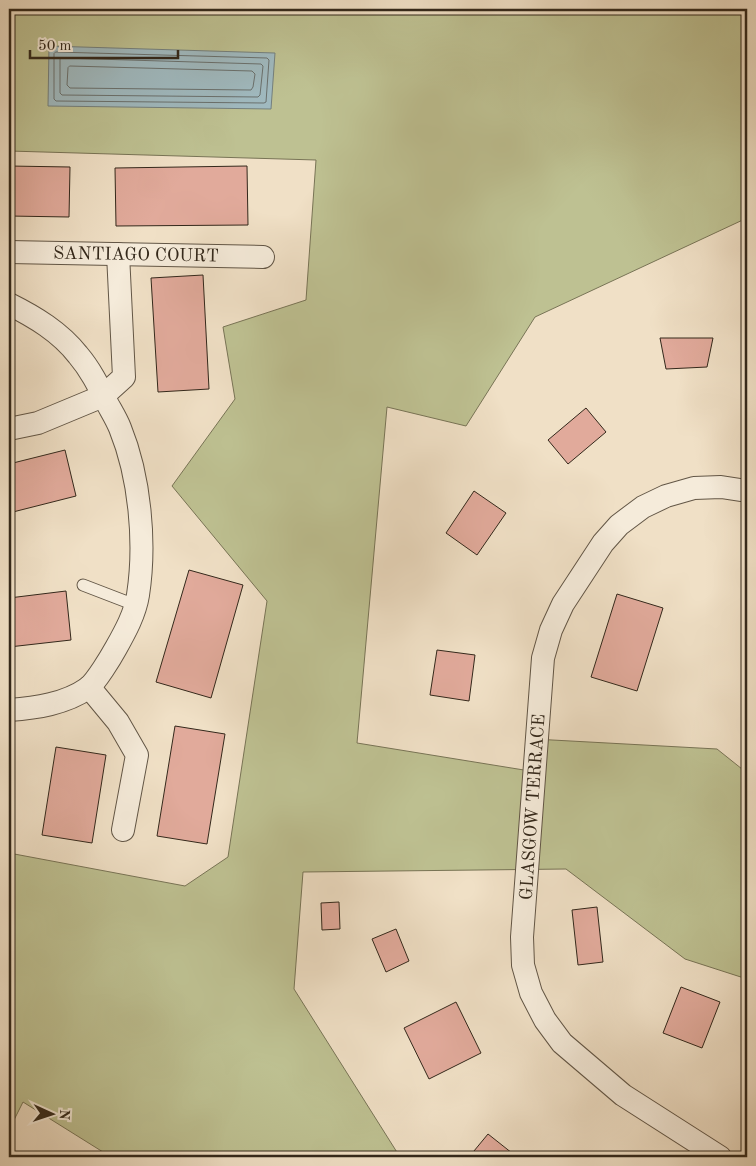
<svg xmlns="http://www.w3.org/2000/svg" width="756" height="1166" viewBox="0 0 756 1166" font-family="'Old Standard TT',serif">
<style>
.green{fill:#bec192;stroke:#787456}
.water{fill:#a0bac0;stroke:#74807e}
.lines{fill:none;stroke-linecap:round;stroke-linejoin:round}
.shore{stroke:#6a716e;stroke-width:1}
.building{fill:#e1aa9b;stroke:#33281b}
.service-casing{stroke:#625646;stroke-width:13}
.minor-casing{stroke:#625646;stroke-width:24}
.service{stroke:#f5ebda;stroke-width:11}
.minor{stroke:#f5ebda;stroke-width:22}
.labels{text-anchor:middle;stroke-width:5;stroke-linejoin:round;paint-order:stroke}
.street-label{font-size:18px;fill:#33281b;stroke:#f5ebda}
</style>
<rect width="100%" height="100%" fill="#f0e0c6"/>
<filter id="stains"><feTurbulence type="fractalNoise" baseFrequency=".004" numOctaves="4"/><feColorMatrix values="0 0 0 0 .2 0 0 0 0 .09 0 0 0 0 .02 0 0 0 .5 -.17"/></filter>
<radialGradient id="worn" r=".72"><stop offset=".6" stop-color="#630" stop-opacity="0"/><stop offset="1" stop-color="#630" stop-opacity=".3"/></radialGradient>
<!-- green -->
<polygon class="green" points="9,9 747,9 747,218 535,317 466,426 387,407 357,743 530,771 534,739 717,749 747,773 747,979 685,959 566,869 303,872 294,989 400,1157 111,1157 23,1102 9,1130 9,853 185,886 228,857 267,601 172,486 235,399 223,327 306,300 316,160 9,151"/>
<!-- water -->
<polygon class="water" points="49,46 275,53 271,109 48,106"/>
<g class="lines">
<!-- shore -->
<g class="shore">
<polygon points="56,52 267,58 269,60 266,102 264,103 56,101 54,99 54,54"/>
<polygon points="62,58 261,64 263,66 260,95 258,97 62,95 60,93 60,60"/>
<polygon points="70,66 252,71 255,74 253,87 251,90 70,88 67,85 68,68"/>
</g>
</g>
<!-- building -->
<g class="building">
<polygon points="9,166 70,167 69,217 9,216"/>
<polygon points="247,166 248,225 116,226 115,168"/>
<polygon points="203,275 209,389 158,392 151,278"/>
<polygon points="660,338 713,338 707,367 666,369"/>
<polygon points="586,408 606,432 568,464 548,440"/>
<polygon points="65,450 76,496 9,513 9,464"/>
<polygon points="474,491 506,513 477,555 446,533"/>
<polygon points="189,570 243,585 211,698 156,682"/>
<polygon points="66,591 71,640 9,647 9,598"/>
<polygon points="617,594 663,608 637,691 591,677"/>
<polygon points="437,650 475,655 469,701 430,695"/>
<polygon points="175,726 225,734 207,844 157,836"/>
<polygon points="56,747 106,755 92,843 42,835"/>
<polygon points="339,902 340,929 322,930 321,903"/>
<polygon points="597,907 603,962 578,965 572,910"/>
<polygon points="396,929 409,961 386,972 372,939"/>
<polygon points="681,987 720,1002 702,1048 663,1033"/>
<polygon points="456,1002 481,1053 429,1079 404,1028"/>
<polygon points="488,1134 517,1157 469,1157"/>
</g>
<g class="lines">
<defs>
<polyline id="service" points="83,585 135,605"/>
<g id="minor">
<polyline points="9,252 263,257"/>
<path d="M 9,304 C 35,317 60,332 78,355 C 90,369 98,385 106,401 C 110,409 116,418 120,428 C 140,477 146,543 138,595 C 135,614 125,632 116,648 C 111,657 96,682 88,688 C 65,704 36,708 9,710"/>
<polyline points="9,429 38,423 103,396 124,377 118,254"/>
<polyline points="89,687 118,722 137,755 123,830"/>
<polyline points="720,1157 623,1095 562,1043 545,1020 531,993 523,965 522,937 543,658 551,630 563,604 603,543 619,525 643,507 666,496 694,488 721,487 747,491"/>
</g>
</defs>
<!-- service casing -->
<use href="#service" class="service-casing"/>
<!-- minor casing -->
<use href="#minor" class="minor-casing"/>
<!-- service -->
<use href="#service" class="service"/>
<!-- minor -->
<use href="#minor" class="minor"/>
</g>
<g class="labels">
<!-- street labels -->
<g class="street-label">
<text transform="translate(136 254) rotate(1)" y="6">SANTIAGO COURT</text>
<text transform="translate(532 807) rotate(-86)" y="6">GLASGOW TERRACE</text>
</g>
</g>
<!-- margin -->
<rect width="756" height="1166" fill="none" stroke="#f0e0c6" stroke-width="30"/>
<rect x="10" y="10" width="736" height="1146" fill="none" stroke="#33281b" stroke-width="2.5"/>
<rect x="15" y="15" width="726" height="1136" fill="none" stroke="#33281b"/>
<!-- north arrow -->
<g transform="translate(52 1114) rotate(93)" stroke="#f5ebda" stroke-width="4" paint-order="stroke">
<path d="M0-4L9 19L0 12L-9 19Z" fill="#33281b"/>
<text y="-8" font-size="14" font-weight="bold" text-anchor="middle" fill="#33281b">N</text>
</g>
<!-- scale -->
<path d="M30 50v8h148v-8" fill="none" stroke="#33281b" stroke-width="2.5"/>
<text x="38" y="50" font-size="15" fill="#33281b" stroke="#f5ebda" stroke-width="4" paint-order="stroke">50 m</text>
<rect width="100%" height="100%" filter="url(#stains)"/>
<rect width="100%" height="100%" fill="url(#worn)"/>
</svg>
